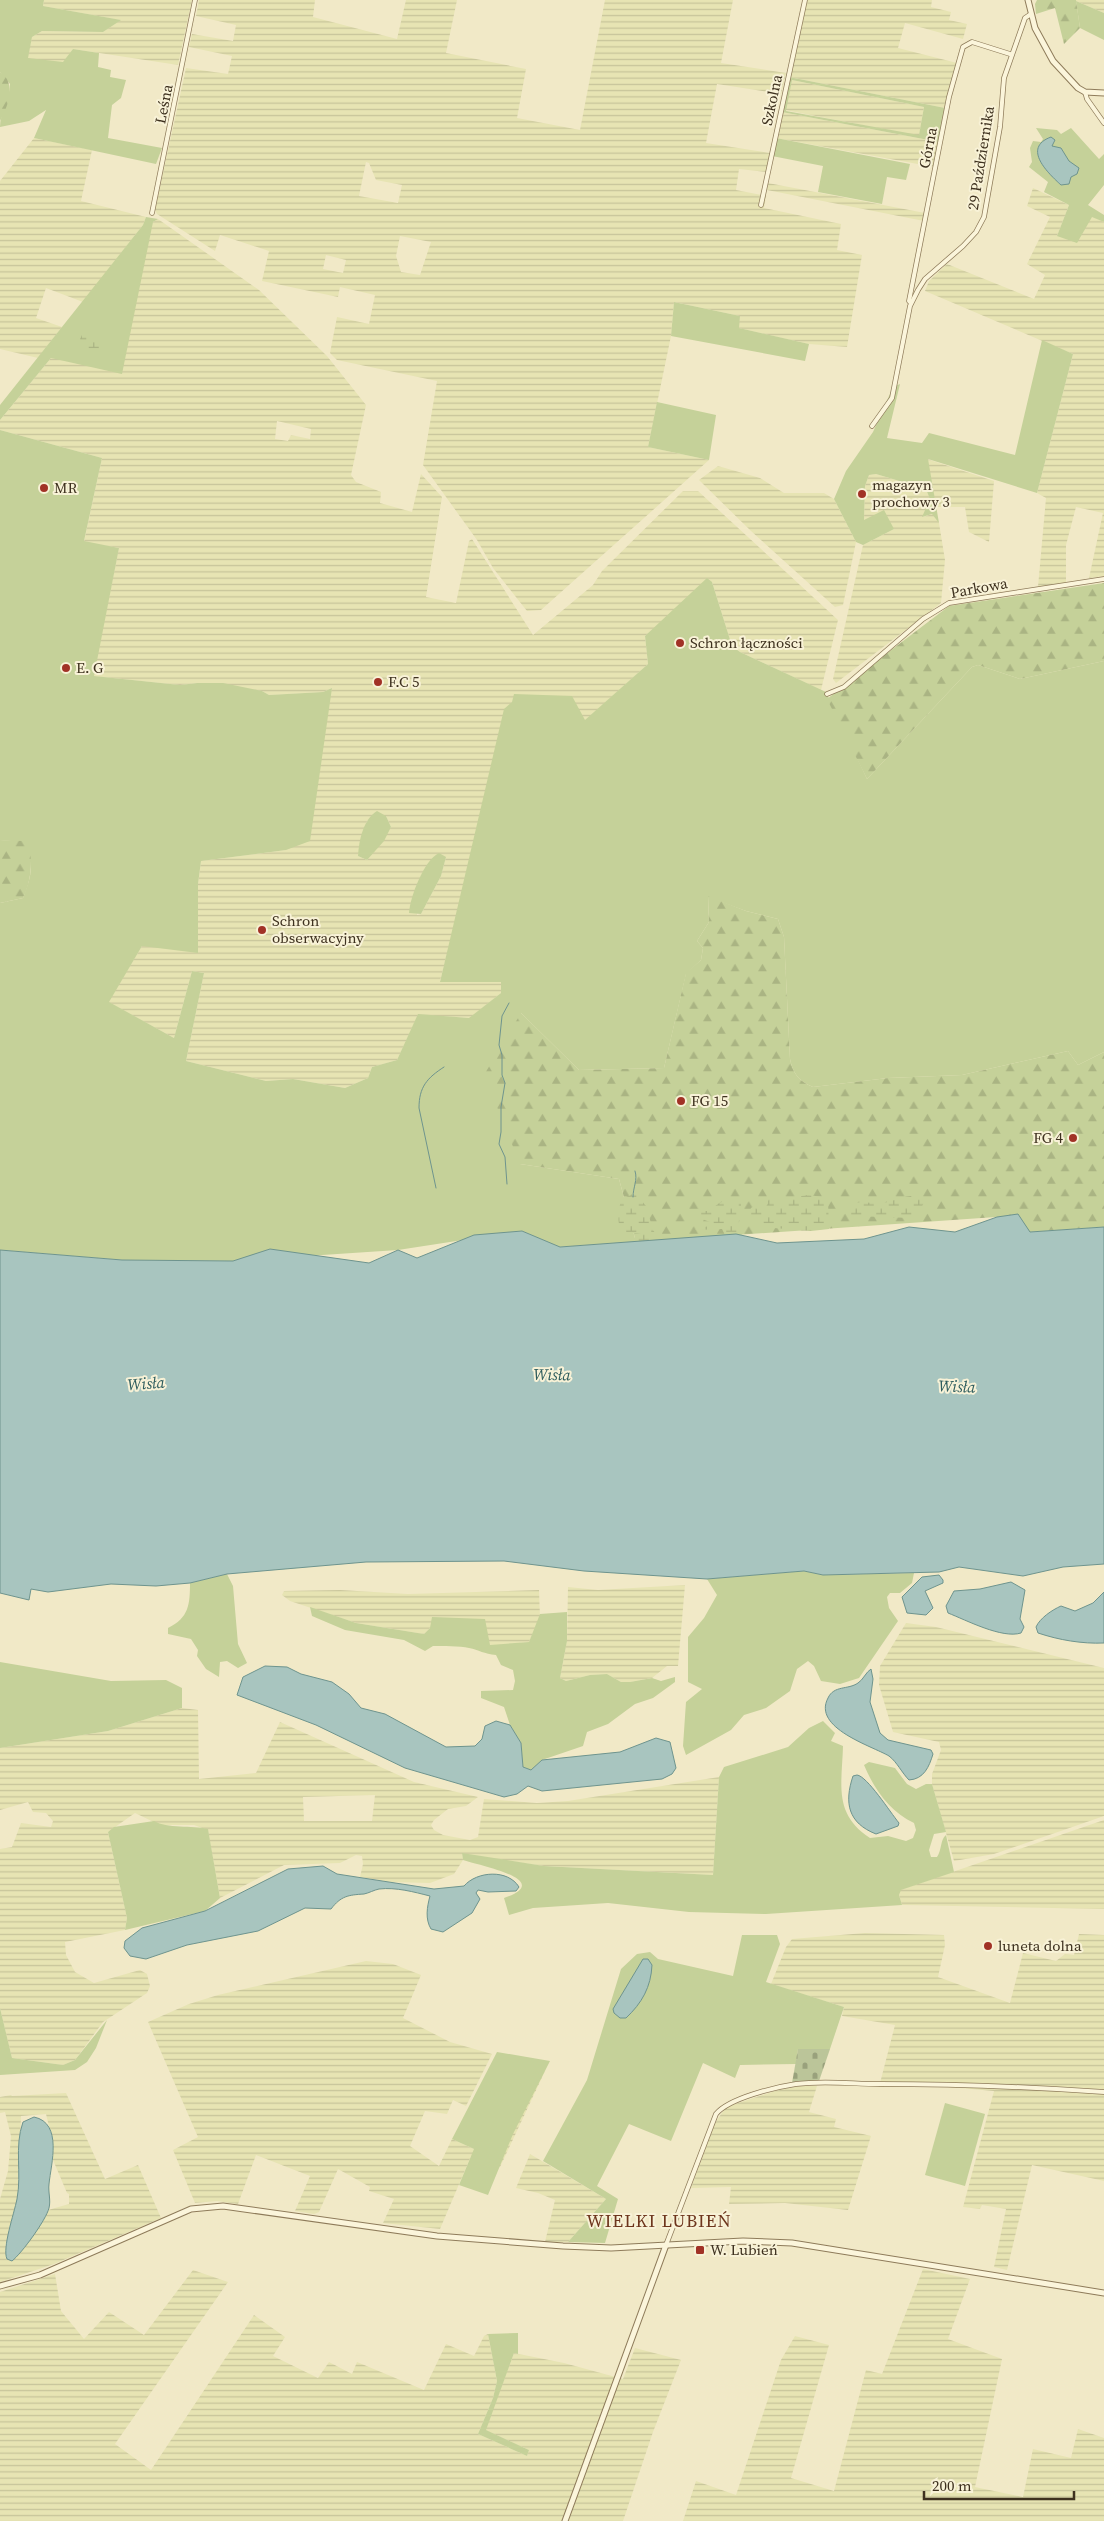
<svg xmlns="http://www.w3.org/2000/svg" width="1104" height="2521" viewBox="0 0 1104 2521" font-family="'Source Serif 4',serif">
<style>
.farmland{fill:url(#farmland-rules);fill-rule:evenodd}
.green{fill:#c5d199;fill-rule:evenodd}
.forest{fill:url(#forest-firs)}
.wetland{fill:url(#wetland-marsh)}
.cemetery{fill:url(#cemetery-stones)}
.water{fill:#a8c5bf;stroke:#6e948e}
.lines{fill:none;stroke-linecap:round;stroke-linejoin:round}
.stream{stroke:#6e948e;stroke-width:1}
.minor-casing{stroke:#8e7b5a;stroke-width:5.5}
.tertiary-casing{stroke:#8e7b5a;stroke-width:7}
.minor{stroke:#fbf5db;stroke-width:4}
.tertiary{stroke:#fbf5db;stroke-width:5}
.poi-dot{fill:#a13226;stroke:#f8f2d7;stroke-width:2}
.labels{text-anchor:middle;stroke-width:4;stroke-linejoin:round;paint-order:stroke}
.street-label{font-size:15px;fill:#3e311f;stroke:#f8f2d7}
.poi-label{font-size:15px;fill:#3e311f;stroke:#f8f2d7;text-anchor:start}
.water-label{font-size:16px;font-style:italic;fill:#2e5d5e;stroke:#f8f2d7}
.quarter-label{font-size:18px;letter-spacing:1px;fill:#6d351c;stroke:#f8f2d7}
</style>
<defs>
<pattern id="farmland-rules" width="6" height="5" patternUnits="userSpaceOnUse" patternTransform="scale(1.25)"><rect width="6" height="5" fill="#e7e4b3"/><path d="M0 2.5h6" fill="none" stroke="#c7c49a"/></pattern>
<pattern id="forest-firs" width="22" height="20" patternUnits="userSpaceOnUse" patternTransform="scale(1.25)"><rect width="22" height="20" fill="#c5d199"/><path d="M5 1l3.5 6h-7zM16 11l3.5 6h-7z" fill="#aab483"/></pattern>
<pattern id="wetland-marsh" width="20" height="14" patternUnits="userSpaceOnUse" patternTransform="scale(1.25)"><rect width="20" height="14" fill="#c5d199"/><path d="M1 5h8M5 5V1M11 12h8M15 12V8" fill="none" stroke="#aab483"/></pattern>
<pattern id="cemetery-stones" width="16" height="16" patternUnits="userSpaceOnUse" patternTransform="scale(1.25)"><rect width="16" height="16" fill="#bbc599"/><path d="M2 7V4a2 2 0 0 1 4 0v3zM10 15v-3a2 2 0 0 1 4 0v3z" fill="#99a17c"/></pattern>
</defs>
<rect width="100%" height="100%" fill="#f1e9c7"/>
<!-- farmland -->
<g class="farmland">
<polygon points="44,0 192,0 178,65 73,49 64,63 27,59 32,37 42,31 103,32 120,20 43,6"/>
<path d="M 199,0 L 315,0 L 313,17 L 397,39 L 406,0 L 457,0 L 446,53 L 526,69 L 517,118 L 580,130 L 605,0 L 733,0 L 721,63 L 786,73 L 781,94 L 717,84 L 706,143 L 770,153 L 766,172 L 739,169 L 736,190 L 766,196 L 764,208 L 841,224 L 837,250 L 862,255 L 847,347 L 809,344 L 738,328 L 740,316 L 674,302 L 671,336 L 648,447 L 709,460 L 541,610 L 527,611 L 493,568 L 477,540 L 423,465 L 437,381 L 337,360 L 330,353 L 337,317 L 369,324 L 375,295 L 340,287 L 338,297 L 262,281 L 269,251 L 220,235 L 215,251 L 157,214 L 155,210 L 186,68 L 228,74 L 232,56 L 189,47 L 192,34 L 233,41 L 236,25 L 196,16 ZM 366,162 L 369,163 L 376,180 L 402,185 L 398,203 L 359,196 ZM 400,236 L 431,242 L 420,275 L 401,272 L 396,256 ZM 326,255 L 346,260 L 343,273 L 323,269 Z"/>
<polygon points="806,0 932,0 931,7 951,12 949,20 967,24 963,39 905,23 898,48 957,63 945,108 789,77"/>
<polygon points="1104,0 1104,13 1076,1 1076,0"/>
<polygon points="792,80 924,107 919,136 785,110"/>
<polygon points="782,112 939,142 934,167 776,138"/>
<polygon points="34,138 92,150 81,201 146,217 143,225 83,302 46,288 36,318 62,327 38,358 0,349 0,181"/>
<polygon points="768,183 925,213 924,221 767,190"/>
<polygon points="1033,188 1069,205 1057,236 1092,216 1104,222 1104,576 1089,578 1103,513 1076,507 1066,545 1066,583 1038,587 1046,498 1037,493 1073,354 925,291 929,281 947,264 1034,299 1045,275 1027,264 1050,217 1027,206"/>
<path d="M 158,219 L 259,290 L 327,356 L 366,405 L 351,475 L 356,482 L 381,492 L 380,503 L 412,512 L 421,474 L 442,497 L 426,597 L 456,603 L 469,541 L 472,539 L 533,635 L 593,585 L 602,571 L 683,491 L 698,491 L 838,620 L 821,690 L 740,652 L 732,646 L 712,582 L 645,636 L 648,664 L 585,721 L 512,702 L 440,981 L 502,982 L 501,993 L 470,1018 L 418,1015 L 397,1060 L 372,1067 L 368,1078 L 345,1088 L 293,1079 L 266,1081 L 186,1061 L 204,973 L 192,971 L 174,1038 L 108,1002 L 142,946 L 198,884 L 201,861 L 286,850 L 332,688 L 323,692 L 269,695 L 262,691 L 197,683 L 180,685 L 93,676 L 119,548 L 84,542 L 102,458 L 0,430 L 0,420 L 51,358 L 153,222 ZM 277,421 L 311,429 L 310,439 L 291,435 L 288,441 L 275,439 ZM 386,816 L 391,827 L 367,860 L 358,856 L 367,821 ZM 446,857 L 441,876 L 421,914 L 417,915 L 421,875 L 432,862 Z"/>
<polygon points="927,459 994,481 989,542 969,532 965,507 936,507"/>
<polygon points="718,466 760,478 784,493 824,493 834,499 856,542 843,605 835,607 751,531 699,480"/>
<polygon points="876,474 926,489 930,494 931,499 923,517 932,514 936,516 939,523 945,560 941,603 836,683 833,679 863,545 894,529 864,521 865,486 869,475"/>
<polygon points="685,1585 678,1666 667,1666 652,1678 630,1682 621,1682 607,1674 590,1675 566,1681 560,1678 567,1641 568,1587 598,1590"/>
<polygon points="340,1590 408,1594 539,1590 540,1617 529,1642 489,1646 487,1637 430,1628 424,1634 356,1623 290,1601 282,1595 284,1591"/>
<polygon points="906,1623 936,1627 1104,1668 1104,1816 994,1854 954,1861 932,1784 932,1774 941,1750 939,1742 893,1732 879,1685 880,1666"/>
<path d="M 182,1708 L 198,1710 L 199,1779 L 256,1773 L 280,1722 L 414,1782 L 478,1797 L 466,1806 L 448,1809 L 434,1820 L 431,1825 L 434,1830 L 443,1835 L 470,1840 L 478,1837 L 484,1799 L 537,1803 L 568,1801 L 719,1777 L 713,1875 L 544,1866 L 462,1854 L 463,1860 L 454,1874 L 430,1883 L 391,1882 L 360,1877 L 363,1864 L 362,1856 L 356,1855 L 340,1863 L 284,1865 L 220,1898 L 208,1830 L 194,1825 L 160,1825 L 135,1813 L 108,1832 L 127,1918 L 125,1930 L 65,1942 L 66,1955 L 75,1972 L 94,1983 L 140,1970 L 147,1974 L 150,1986 L 147,1993 L 103,2022 L 75,2060 L 63,2065 L 12,2058 L 0,2008 L 0,1849 L 12,1847 L 21,1823 L 51,1827 L 53,1821 L 46,1813 L 33,1812 L 28,1802 L 0,1810 L 0,1748 L 108,1731 ZM 375,1795 L 372,1821 L 304,1821 L 303,1797 Z"/>
<polygon points="1104,1820 1104,1909 902,1905 899,1895 900,1890"/>
<polygon points="865,1933 944,1935 945,1945 938,1977 1010,2003 1023,1953 1056,1961 1065,1954 1074,1955 1079,1934 1104,1935 1104,2181 1032,2165 1007,2270 994,2267 1006,2209 982,2205 980,2209 963,2207 994,2091 949,2087 879,2087 895,2025 842,2016 844,2007 771,1984 786,1947 792,1939"/>
<polygon points="366,1961 393,1964 421,1975 403,2018 450,2042 492,2054 466,2106 453,2100 447,2114 425,2111 410,2146 439,2166 452,2139 474,2149 545,2071 500,2167 471,2156 440,2229 383,2223 394,2199 369,2191 370,2187 338,2169 319,2212 314,2214 295,2211 310,2176 256,2155 238,2204 217,2201 195,2203 173,2150 198,2137 148,2022 189,2004 218,1995"/>
<polygon points="800,2086 817,2086 809,2112 836,2119 834,2127 871,2136 848,2210 785,2203 729,2204 731,2187 691,2188 715,2123 726,2107 775,2091"/>
<path d="M 66,2093 L 105,2179 L 138,2165 L 161,2218 L 54,2264 L 0,2282 L 0,2199 L 8,2171 L 11,2136 L 5,2112 L 0,2113 L 0,2097 L 11,2095 L 12,2096 ZM 46,2114 L 53,2143 L 53,2160 L 67,2193 L 69,2194 L 69,2204 L 48,2210 L 29,2238 L 5,2246 L 12,2227 L 18,2195 L 21,2116 Z"/>
<polygon points="530,2154 606,2199 568,2242 545,2242 555,2200 538,2193 516,2188"/>
<polygon points="923,2269 970,2279 948,2339 1002,2359 975,2487 1023,2497 1033,2449 1071,2458 1078,2429 1104,2438 1104,2521 683,2521 696,2481 736,2495 781,2360 795,2336 829,2345 791,2478 834,2491 866,2370 882,2374"/>
<polygon points="193,2270 228,2282 115,2444 151,2470 254,2315 285,2337 273,2356 318,2378 329,2362 352,2374 357,2362 424,2390 446,2344 474,2356 484,2336 488,2334 497,2381 493,2398 478,2434 527,2456 529,2450 485,2430 514,2353 564,2363 623,2379 635,2348 681,2360 653,2432 623,2521 0,2521 0,2292 55,2274 61,2311 84,2339 109,2312 144,2335"/>
</g>
<!-- green -->
<g class="green">
<path d="M 0,0 L 44,0 L 43,6 L 121,20 L 103,32 L 42,31 L 32,37 L 28,58 L 63,62 L 73,49 L 99,53 L 98,67 L 111,70 L 110,77 L 126,80 L 121,98 L 112,105 L 108,138 L 162,148 L 156,164 L 34,138 L 46,110 L 29,121 L 0,127 C 0,113 10,99 10,84 L 0,72 Z"/>
<polygon points="1076,1 1104,13 1104,40 1080,28"/>
<path d="M 789,77 L 945,108 L 939,142 L 782,112 ZM 792,80 L 924,107 L 919,135 L 786,111 Z"/>
<polygon points="1036,128 1057,130 1061,134 1071,128 1099,159 1104,154 1104,185 1088,205 1104,215 1104,222 1092,217 1077,243 1057,236 1069,205 1044,192 1048,182 1029,167 1032,162 1030,148 1033,141 1041,142 1043,139"/>
<polygon points="776,138 910,164 906,180 887,177 882,204 818,192 823,166 772,156"/>
<polygon points="146,217 158,219 153,222 122,374 51,358 0,420 0,405 143,225"/>
<polygon points="674,302 740,316 739,328 809,344 805,361 671,336"/>
<polygon points="1042,340 1073,354 1037,493 928,459 939,523 932,514 922,517 930,499 926,489 876,474 869,475 865,486 864,520 884,510 894,529 863,545 856,542 834,499 846,471 873,432 893,387 900,384 887,438 922,443 929,433 1015,455"/>
<polygon points="657,402 716,415 709,460 648,447"/>
<path d="M 0,430 L 102,458 L 84,541 L 119,548 L 94,676 L 180,685 L 197,683 L 223,683 L 262,691 L 269,695 L 323,692 L 332,688 L 310,841 L 286,850 L 201,861 L 198,884 L 198,953 L 142,946 L 109,1002 L 174,1038 L 192,971 L 204,973 L 186,1061 L 266,1081 L 293,1079 L 345,1088 L 368,1078 L 372,1067 L 397,1060 L 418,1014 L 469,1018 L 501,993 L 501,982 L 440,982 L 504,709 L 512,702 L 514,694 L 572,696 L 585,720 L 648,664 L 645,636 L 707,578 L 712,582 L 732,646 L 740,652 L 826,692 L 867,779 L 972,667 L 978,665 L 1020,679 L 1104,661 L 1104,1052 L 1078,1065 L 1068,1051 L 962,1075 L 888,1078 L 813,1087 C 799,1081 793,1074 790,1059 L 784,937 L 778,919 L 746,911 L 708,897 L 709,922 L 697,941 L 703,948 L 701,960 L 686,974 L 664,1068 L 579,1070 L 521,1013 L 520,1164 L 619,1179 L 636,1242 L 559,1247 L 522,1231 L 398,1250 L 233,1261 L 122,1260 L 0,1250 L 0,903 L 23,898 C 32,874 35,864 22,842 L 0,840 Z"/>
<path d="M 377,811 L 386,816 L 391,827 L 384,841 L 367,860 L 358,856 C 359,840 363,820 377,811 Z"/>
<path d="M 439,853 L 446,857 L 441,876 L 421,914 L 409,913 C 410,897 424,860 439,853 Z"/>
<polygon points="804,1571 823,1575 914,1573 912,1583 900,1593 890,1593 887,1597 889,1608 898,1621 859,1678 840,1684 821,1681 814,1666 808,1661 797,1669 790,1691 766,1708 744,1715 731,1730 686,1755 683,1746 686,1702 702,1689 688,1682 688,1637 704,1618 717,1595 707,1579"/>
<path d="M 227,1574 L 233,1586 L 238,1644 L 247,1663 L 238,1668 L 227,1661 L 220,1662 L 219,1677 L 206,1669 L 197,1656 L 198,1650 L 191,1639 L 168,1634 L 168,1628 C 189,1618 190,1604 190,1583 Z"/>
<path d="M 310,1607 L 356,1623 L 424,1634 L 430,1628 L 432,1617 L 485,1619 L 490,1645 L 529,1642 L 540,1614 L 567,1612 L 567,1641 L 560,1678 L 566,1681 L 590,1675 L 607,1674 L 621,1682 L 630,1682 L 652,1678 L 661,1681 L 675,1677 L 675,1682 L 653,1698 L 635,1704 L 608,1724 L 587,1732 L 583,1746 L 542,1760 L 531,1771 L 523,1767 L 521,1743 L 510,1725 L 504,1707 L 481,1698 L 481,1691 L 513,1690 L 515,1681 L 513,1670 L 501,1665 L 496,1655 C 484,1654 479,1650 469,1648 C 460,1646 442,1646 433,1646 L 425,1651 L 404,1640 L 345,1630 L 312,1616 Z"/>
<polygon points="0,1662 111,1681 166,1680 182,1688 182,1708 108,1731 0,1748"/>
<path d="M 823,1721 L 835,1733 L 831,1741 L 843,1746 C 842,1784 833,1814 870,1838 L 888,1836 L 906,1841 L 913,1838 L 916,1830 L 914,1823 C 890,1812 874,1789 864,1765 L 869,1762 L 895,1768 L 907,1784 L 916,1789 L 926,1784 L 932,1784 L 946,1832 L 934,1834 L 929,1850 L 931,1857 L 937,1857 C 942,1850 940,1840 946,1835 L 954,1872 L 901,1890 L 899,1895 L 902,1905 L 766,1914 L 689,1912 L 608,1903 L 533,1908 L 509,1915 L 504,1898 C 557,1880 477,1865 463,1860 L 462,1853 L 544,1866 L 713,1875 L 719,1777 L 724,1767 L 788,1747 L 809,1728 Z"/>
<path d="M 154,1821 C 167,1829 192,1825 208,1829 L 220,1898 L 205,1911 L 125,1930 L 127,1918 L 108,1832 L 114,1827 Z"/>
<polygon points="742,1935 777,1935 780,1944 766,1982 844,2007 830,2049 798,2049 796,2064 740,2065 735,2078 703,2063 671,2141 629,2124 597,2186 618,2199 605,2243 568,2242 606,2199 543,2161 587,2080 621,1969 637,1954 650,1952 658,1959 733,1976"/>
<polygon points="0,2008 12,2058 63,2065 75,2060 107,2020 96,2048 87,2062 75,2070 0,2075"/>
<polygon points="497,2052 550,2061 513,2134 488,2195 459,2185 474,2149 452,2139"/>
<polygon points="945,2103 985,2114 965,2186 925,2175"/>
<polygon points="518,2333 518,2354 514,2353 486,2430 529,2450 527,2456 478,2434 493,2398 497,2381 488,2334"/>
</g>
<!-- forest -->
<g class="forest">
<polygon points="1037,0 1076,0 1080,28 1064,44 1055,8 1036,14 1035,4"/>
<path d="M 0,72 C 17,83 8,106 0,121 Z"/>
<polygon points="1104,583 1104,661 1020,679 978,665 972,667 867,779 827,699 949,606"/>
<path d="M 0,840 L 22,841 L 30,847 C 32,865 31,882 23,898 L 0,903 Z"/>
<path d="M 708,896 L 746,911 L 778,919 L 784,937 L 790,1059 C 793,1074 799,1081 813,1087 L 888,1078 L 962,1075 L 1068,1051 L 1078,1065 L 1104,1052 L 1104,1227 L 1030,1232 L 996,1217 L 636,1242 L 619,1179 L 520,1164 L 484,1075 L 521,1013 L 579,1070 L 664,1068 L 686,973 L 701,960 L 703,948 L 697,941 L 709,922 Z"/>
</g>
<!-- wetland -->
<g class="wetland">
<polygon points="83,333 99,343 102,349 94,351 83,345 80,339"/>
<path d="M 635,1193 L 646,1206 L 653,1230 L 662,1243 L 625,1244 L 641,1234 L 622,1232 C 616,1222 619,1210 621,1199 Z"/>
<path d="M 808,1195 L 823,1197 L 828,1201 L 829,1229 L 811,1231 L 762,1227 L 747,1214 L 741,1215 L 737,1226 L 742,1235 L 725,1235 L 722,1229 L 695,1230 L 708,1226 L 710,1222 L 688,1214 L 690,1211 L 710,1211 C 719,1201 728,1197 741,1203 L 741,1211 L 748,1212 L 752,1207 L 765,1211 L 769,1198 L 782,1199 Z"/>
<path d="M 910,1196 L 923,1196 L 925,1201 L 917,1215 L 912,1218 L 852,1216 L 846,1210 C 856,1197 870,1205 883,1203 C 893,1201 901,1197 910,1196 Z"/>
</g>
<!-- cemetery -->
<polygon class="cemetery" points="798,2049 830,2049 819,2081 792,2083"/>
<!-- water -->
<g class="water">
<path d="M 1051,137 L 1055,140 L 1052,146 L 1061,148 L 1069,161 L 1079,168 L 1077,174 L 1071,177 L 1069,184 L 1061,185 C 1049,174 1021,148 1051,137 Z"/>
<polygon points="1018,1214 1030,1232 1104,1227 1104,1564 1063,1567 1023,1576 959,1567 939,1572 823,1575 804,1571 707,1579 584,1571 504,1561 366,1562 227,1574 190,1583 156,1586 111,1584 48,1592 31,1589 29,1600 0,1593 0,1250 122,1260 233,1261 270,1249 369,1263 398,1250 417,1258 474,1235 522,1231 560,1247 736,1234 777,1243 864,1239 909,1227 955,1232 997,1217"/>
<polygon points="939,1575 943,1580 943,1583 925,1591 933,1608 926,1615 907,1613 902,1597 922,1577"/>
<path d="M 1011,1582 L 1025,1590 L 1020,1619 L 1024,1627 L 1021,1633 C 1002,1639 966,1620 948,1613 L 946,1606 L 954,1591 L 980,1589 Z"/>
<path d="M 1104,1592 L 1104,1643 C 1082,1644 1059,1640 1038,1633 L 1036,1627 C 1040,1618 1052,1610 1061,1606 L 1075,1611 L 1093,1603 Z"/>
<polygon points="265,1666 287,1667 301,1674 332,1682 349,1694 361,1708 385,1714 446,1747 475,1746 482,1739 485,1726 496,1721 510,1725 521,1743 523,1767 531,1770 542,1760 620,1752 656,1738 670,1742 676,1768 672,1774 662,1779 542,1791 528,1786 517,1794 504,1797 405,1768 316,1725 237,1695 243,1677"/>
<path d="M 871,1669 L 873,1679 L 870,1702 L 880,1733 L 888,1740 L 931,1750 L 933,1754 C 929,1767 924,1779 909,1780 C 902,1773 897,1762 889,1756 C 872,1746 812,1728 828,1698 C 834,1685 848,1690 858,1683 C 863,1680 866,1672 871,1669 Z"/>
<path d="M 857,1775 C 867,1776 890,1812 899,1823 L 898,1826 L 876,1834 C 848,1823 844,1803 853,1776 Z"/>
<path d="M 323,1866 L 337,1874 L 434,1889 L 464,1886 C 477,1871 508,1869 519,1887 L 516,1891 L 488,1892 L 478,1890 L 476,1893 L 480,1899 L 472,1913 L 443,1932 L 431,1929 C 425,1919 427,1907 430,1896 C 414,1892 396,1887 379,1889 C 374,1890 369,1893 364,1894 C 348,1895 341,1896 331,1909 L 305,1908 L 258,1931 L 187,1945 L 146,1959 L 130,1956 L 124,1948 L 125,1941 L 142,1928 L 205,1911 L 288,1869 Z"/>
<path d="M 643,1959 L 648,1959 L 652,1965 C 651,1987 642,2003 626,2018 L 620,2018 L 614,2013 L 613,2009 Z"/>
<path d="M 34,2117 C 63,2123 51,2164 49,2184 C 48,2192 51,2200 49,2208 C 46,2220 22,2253 12,2261 L 7,2259 C 2,2248 14,2214 17,2199 C 22,2173 14,2147 23,2122 Z"/>
</g>
<g class="lines">
<!-- stream -->
<g class="stream">
<polyline points="507,1184 505,1157 499,1144 501,1132 501,1107 505,1083 502,1075 502,1055 499,1045 502,1016 509,1003"/>
<path d="M 436,1188 L 419,1108 C 419,1087 427,1078 444,1067"/>
<path d="M 633,1197 C 633,1187 638,1180 635,1171"/>
</g>
<defs>
<g id="minor">
<polyline points="1085,92 1087,99 1104,123"/>
<polyline points="761,205 805,0"/>
<polyline points="152,213 195,0"/>
<polyline points="911,303 909,301 949,97 963,47 972,42 1010,54"/>
<polyline points="872,426 892,398 910,306 918,290 925,279 963,246 976,232 984,217 1000,127 1004,78 1025,18 1031,14"/>
<polyline points="827,694 844,687 923,619 949,603 1104,579"/>
<path d="M 666,2245 L 716,2114 C 729,2098 776,2087 796,2084 C 824,2080 853,2084 880,2084 C 955,2084 1029,2087 1104,2092"/>
</g>
<g id="tertiary">
<polyline points="1028,0 1035,28 1053,61 1078,88 1085,92 1104,93"/>
<polyline points="0,2286 40,2275 191,2209 223,2206 437,2236 563,2246 611,2248 743,2241 792,2243 1104,2293"/>
<polyline points="565,2521 666,2245"/>
</g>
</defs>
<!-- minor casing -->
<use href="#minor" class="minor-casing"/>
<!-- tertiary casing -->
<use href="#tertiary" class="tertiary-casing"/>
<!-- minor -->
<use href="#minor" class="minor"/>
<!-- tertiary -->
<use href="#tertiary" class="tertiary"/>
</g>
<!-- markers -->
<g class="poi-dot">
<circle cx="44" cy="488" r="5"/>
<circle cx="862" cy="494" r="5"/>
<circle cx="680" cy="643" r="5"/>
<circle cx="66" cy="668" r="5"/>
<circle cx="378" cy="682" r="5"/>
<circle cx="262" cy="930" r="5"/>
<circle cx="681" cy="1101" r="5"/>
<circle cx="1073" cy="1138" r="5"/>
<circle cx="988" cy="1946" r="5"/>
<rect x="695" y="2245" width="10" height="10" rx="2.5"/>
</g>
<g class="labels">
<!-- street labels -->
<g class="street-label">
<text transform="translate(772 100) rotate(-78)" y="5">Szkolna</text>
<text transform="translate(164 104) rotate(-79)" y="5">Leśna</text>
<text transform="translate(928 148) rotate(-79)" y="5">Górna</text>
<text transform="translate(981 158) rotate(-81)" y="5">29 Października</text>
<text transform="translate(979 588) rotate(-10)" y="5">Parkowa</text>
</g>
<!-- poi labels -->
<g class="poi-label">
<text x="872" y="490">magazyn<tspan x="872" dy="17">prochowy 3</tspan></text>
<text x="54" y="493">MR</text>
<text x="690" y="648">Schron łączności</text>
<text x="76" y="673">E. G</text>
<text x="388" y="687">F.C 5</text>
<text x="272" y="926">Schron<tspan x="272" dy="17">obserwacyjny</tspan></text>
<text x="691" y="1106">FG 15</text>
<text x="1063" y="1143" text-anchor="end">FG 4</text>
<text x="998" y="1951">luneta dolna</text>
<text x="710" y="2255">W. Lubień</text>
</g>
<!-- water labels -->
<g class="water-label">
<text transform="translate(552 1374) rotate(1)" y="6">Wisła</text>
<text transform="translate(146 1383) rotate(-4)" y="6">Wisła</text>
<text transform="translate(957 1386) rotate(2)" y="6">Wisła</text>
</g>
<!-- quarter labels -->
<g class="quarter-label">
<text x="659" y="2227">WIELKI LUBIEŃ</text>
</g>
</g>
<!-- scale -->
<path d="M924 2491v8h150v-8" fill="none" stroke="#3e311f" stroke-width="2.5"/>
<text x="932" y="2491" font-size="15" fill="#3e311f" stroke="#f8f2d7" stroke-width="4" paint-order="stroke">200 m</text>
</svg>
